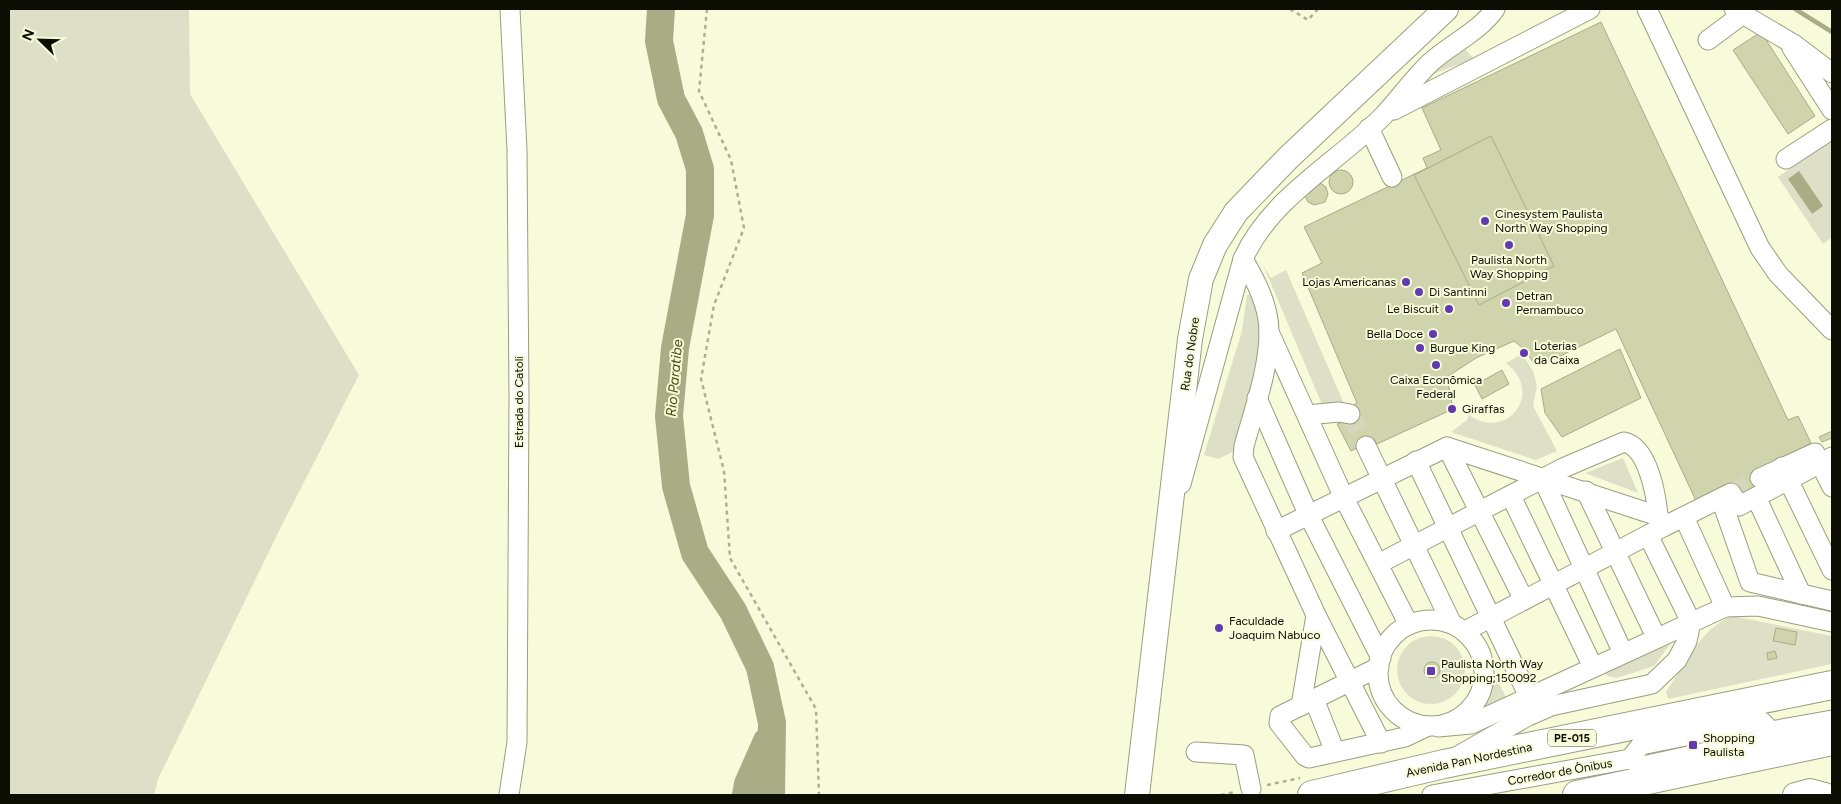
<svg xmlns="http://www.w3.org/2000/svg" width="1841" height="804" viewBox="0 0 1841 804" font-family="Figtree,sans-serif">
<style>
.green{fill:#dde0c7}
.water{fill:#a9ad86}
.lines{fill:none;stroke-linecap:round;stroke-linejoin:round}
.stream{stroke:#a9ad86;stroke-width:4.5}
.river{stroke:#a9ad86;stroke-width:28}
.building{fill:#cfd4ac;stroke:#a7ab8a}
.minor-tunnel{stroke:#d4d7b9;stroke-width:19;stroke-dasharray:19 9;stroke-linecap:butt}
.minor-casing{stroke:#9a9e7e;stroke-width:21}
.major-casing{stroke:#9a9e7e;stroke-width:26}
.highway-casing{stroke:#9a9e7e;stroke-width:30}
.path{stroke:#adb095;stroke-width:2.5;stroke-dasharray:4 4;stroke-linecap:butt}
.minor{stroke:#fff;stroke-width:19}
.major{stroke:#fff;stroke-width:24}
.highway{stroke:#fff;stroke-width:28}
.poi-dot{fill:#613ab2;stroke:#f7fbd9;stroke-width:2}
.labels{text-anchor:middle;stroke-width:4;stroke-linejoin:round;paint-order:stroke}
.shield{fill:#f7fbd9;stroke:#525443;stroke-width:1}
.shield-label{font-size:11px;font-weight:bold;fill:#0c0d03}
.poi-label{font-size:12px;fill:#0c0d03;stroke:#f7fbd9;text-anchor:start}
.street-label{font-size:12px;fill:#0c0d03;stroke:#f7fbd9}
.water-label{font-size:14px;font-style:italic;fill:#474b07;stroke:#f7fbd9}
</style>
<rect width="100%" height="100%" fill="#f7fbd9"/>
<!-- green -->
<g class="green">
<polygon points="9,9 189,9 190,94 359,375 281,527 158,779 154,795 9,795"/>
<polygon points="1463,47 1474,59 1427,76"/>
<polygon points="1832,140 1832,237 1823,244 1778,177"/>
<polygon points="1263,265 1271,278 1286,270 1345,406 1326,414"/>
<polygon points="1256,294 1264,336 1234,451 1218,459 1204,455 1242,331 1247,295"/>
<path d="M 1522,354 L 1533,371 L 1537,386 L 1533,406 L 1557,451 L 1536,460 L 1451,432 L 1467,420 L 1469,415 C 1507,442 1545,393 1506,363 Z"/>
<polygon points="1623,458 1638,493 1585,473"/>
<path d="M 1732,616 L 1832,636 L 1832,664 L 1668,699 L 1666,692 C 1684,666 1701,628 1732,616 Z"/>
<polygon points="1676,636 1654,666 1617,678 1607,676 1604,669"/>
<circle cx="1431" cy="670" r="34"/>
<polygon points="1491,668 1506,697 1475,714 1473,709 1485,695"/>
</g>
<!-- water -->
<polygon class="water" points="1799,171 1823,206 1812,214 1788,179"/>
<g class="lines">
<!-- stream -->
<polyline class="stream" points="1795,9 1832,32"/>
<!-- river -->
<g class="river">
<polyline points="661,9 659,41 671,99 689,133 700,169 700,215 675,348 669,416 676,486 695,553 733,611 760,667 772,723 771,795"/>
<polyline points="746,795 748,784 767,741"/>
</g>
</g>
<!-- building -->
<g class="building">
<polygon points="1601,22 1788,420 1798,416 1811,443 1752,473 1759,485 1741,494 1735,483 1697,503 1616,329 1554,359 1535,365 1524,349 1514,341 1476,358 1447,377 1453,409 1377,444 1374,439 1351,451 1337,424 1345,421 1352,406 1357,403 1302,273 1322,263 1304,227 1427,168 1423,158 1441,150 1422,108"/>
<polygon points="1761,32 1815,116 1788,134 1733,50"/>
<polygon points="1491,136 1554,266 1479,305 1414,175"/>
<circle cx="1341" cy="182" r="12"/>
<polygon points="1319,182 1326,187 1328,194 1325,202 1314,205 1308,202 1305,196"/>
<polygon points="1620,349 1641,398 1562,437 1545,413 1541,389"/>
<polygon points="1502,370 1509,384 1482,399 1475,385"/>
<polygon points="1832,431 1832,438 1822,442 1819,437"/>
<polygon points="1776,628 1797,632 1795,645 1773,641"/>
<polygon points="1775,651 1777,658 1768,660 1767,653"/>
<circle cx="1432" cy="670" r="8"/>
</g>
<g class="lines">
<!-- minor-tunnel -->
<g class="minor-tunnel">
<polyline points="1350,414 1366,446"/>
<polyline points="1731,493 1760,478"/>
</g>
<defs>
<g id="minor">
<polyline points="1647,9 1760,248 1778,274 1832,330"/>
<polyline points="1734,9 1795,45 1832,73"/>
<polyline points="1708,40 1743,14"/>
<polyline points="1792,48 1832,110"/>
<polyline points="1394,110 1590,9"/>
<polyline points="1369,128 1392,177"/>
<polyline points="1786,159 1832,129"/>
<path d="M 1243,259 C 1256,281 1269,306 1269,332 C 1269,369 1254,410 1244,446 L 1243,457 L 1316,615 L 1381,743"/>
<polyline points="1269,332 1344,498 1409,625"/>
<polyline points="1257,398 1308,514 1381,658"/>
<polyline points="1307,415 1339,412 1350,414"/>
<polyline points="1366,446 1452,624"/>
<polyline points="1447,447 1524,600"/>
<polyline points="1416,461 1530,699"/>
<polyline points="1782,467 1832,570"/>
<polyline points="1760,478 1815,453 1832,487"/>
<polyline points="1543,479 1623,653"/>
<path d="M 1181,484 L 1243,259 C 1271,197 1337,163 1383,116 C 1399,99 1413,79 1431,62 C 1451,44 1480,31 1495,9"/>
<polyline points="1586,491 1656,637"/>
<polyline points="1511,496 1593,667"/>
<polyline points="1756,497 1801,594"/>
<polyline points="1721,499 1750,582 1832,601"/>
<polyline points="1684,517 1725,607"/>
<polyline points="1665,526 1731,493 1739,506 1832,457"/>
<polyline points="1276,531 1447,447 1658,516 1665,526 1465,631"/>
<path d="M 1378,564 L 1563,468 L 1624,442 C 1648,447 1656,494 1658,516"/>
<circle cx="1431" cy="673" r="53"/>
<polyline points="1379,667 1280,716 1279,723 1305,756 1309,758 1405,737 1428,726"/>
<polyline points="1314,699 1335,752"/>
<polyline points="1301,706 1316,615"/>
<polyline points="1438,727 1471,724 1725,607 1758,606 1832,622"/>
<polyline points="1196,752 1244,755 1251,789"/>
<polyline points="1456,757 1528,716 1551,706 1652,684 1677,660 1687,641 1691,622 1648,535"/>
<polyline points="1630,759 1641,745 1761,721 1771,731"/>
<polyline points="509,795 517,742 519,397 517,150 510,9"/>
<polyline points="1432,795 1630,759 1643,766 1761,740 1771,731 1832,720"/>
</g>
<g id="major">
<polyline points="1137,795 1190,339 1201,279 1215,245 1236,212 1288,158 1446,9"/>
<polyline points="1795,795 1810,791 1825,795"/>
</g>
<g id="highway">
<polyline points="1312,795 1444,764 1832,685"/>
<polyline points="1577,795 1832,741"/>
</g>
</defs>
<!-- minor casing -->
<use href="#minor" class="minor-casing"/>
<!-- major casing -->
<use href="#major" class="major-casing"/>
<!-- highway casing -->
<use href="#highway" class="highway-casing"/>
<!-- path -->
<g class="path">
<polyline points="707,9 699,91 731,160 744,228 714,305 701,379 724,471 730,558 816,709 819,795"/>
<polyline points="1290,9 1308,20 1318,9"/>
<polyline points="1267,785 1300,778"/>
<polyline points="1221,795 1235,792"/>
</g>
<!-- minor -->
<use href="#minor" class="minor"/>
<!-- major -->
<use href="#major" class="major"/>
<!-- highway -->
<use href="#highway" class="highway"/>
</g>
<!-- markers -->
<g class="poi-dot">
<circle cx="1485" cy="221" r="5"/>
<circle cx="1509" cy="245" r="5"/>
<circle cx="1406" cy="282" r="5"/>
<circle cx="1419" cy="292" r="5"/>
<circle cx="1506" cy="303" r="5"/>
<circle cx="1449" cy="309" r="5"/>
<circle cx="1433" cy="334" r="5"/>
<circle cx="1420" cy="348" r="5"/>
<circle cx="1524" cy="353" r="5"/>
<circle cx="1436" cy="365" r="5"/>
<circle cx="1452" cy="409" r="5"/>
<circle cx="1219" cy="628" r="5"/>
<rect x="1426" y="666" width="10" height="10" rx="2.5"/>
<rect x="1688" y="740" width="10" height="10" rx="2.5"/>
</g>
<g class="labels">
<!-- shield labels -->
<rect class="shield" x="1548" y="729.5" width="48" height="17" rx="4"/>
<g class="shield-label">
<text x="1572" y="742">PE-015</text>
</g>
<!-- poi labels -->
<g class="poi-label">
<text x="1495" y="218">Cinesystem Paulista<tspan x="1495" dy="14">North Way Shopping</tspan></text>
<text x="1509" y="264" text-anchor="middle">Paulista North<tspan x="1509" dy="14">Way Shopping</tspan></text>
<text x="1396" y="286" text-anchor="end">Lojas Americanas</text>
<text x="1429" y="296">Di Santinni</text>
<text x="1516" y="300">Detran<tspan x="1516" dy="14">Pernambuco</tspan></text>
<text x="1439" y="313" text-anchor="end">Le Biscuit</text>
<text x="1423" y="338" text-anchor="end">Bella Doce</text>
<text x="1534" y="350">Loterias<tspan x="1534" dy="14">da Caixa</tspan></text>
<text x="1430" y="352">Burgue King</text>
<text x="1436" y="384" text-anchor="middle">Caixa Econômica<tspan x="1436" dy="14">Federal</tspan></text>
<text x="1462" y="413">Giraffas</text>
<text x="1229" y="625">Faculdade<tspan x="1229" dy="14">Joaquim Nabuco</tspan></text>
<text x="1441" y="668">Paulista North Way<tspan x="1441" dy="14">Shopping;150092</tspan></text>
<text x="1703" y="742">Shopping<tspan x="1703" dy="14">Paulista</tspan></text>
</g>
<!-- street labels -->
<g class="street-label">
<text transform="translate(1190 354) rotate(-82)" y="4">Rua do Nobre</text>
<text transform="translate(519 402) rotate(-90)" y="4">Estrada do Catoli</text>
<text transform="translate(1469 760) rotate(-12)" y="4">Avenida Pan Nordestina</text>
<text transform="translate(1560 772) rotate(-10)" y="4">Corredor de Ônibus</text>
</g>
<!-- water labels -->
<g class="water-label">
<text transform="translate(674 378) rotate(-85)" y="5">Rio Paratibe</text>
</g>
</g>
<!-- border -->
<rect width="1841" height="804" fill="none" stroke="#0c0d03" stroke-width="20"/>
<!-- north arrow -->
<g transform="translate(40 40) rotate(293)" stroke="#f7fbd9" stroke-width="4" paint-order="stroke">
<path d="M0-4L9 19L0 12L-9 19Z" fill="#0c0d03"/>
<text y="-8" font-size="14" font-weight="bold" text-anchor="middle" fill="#0c0d03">N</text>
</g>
</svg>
